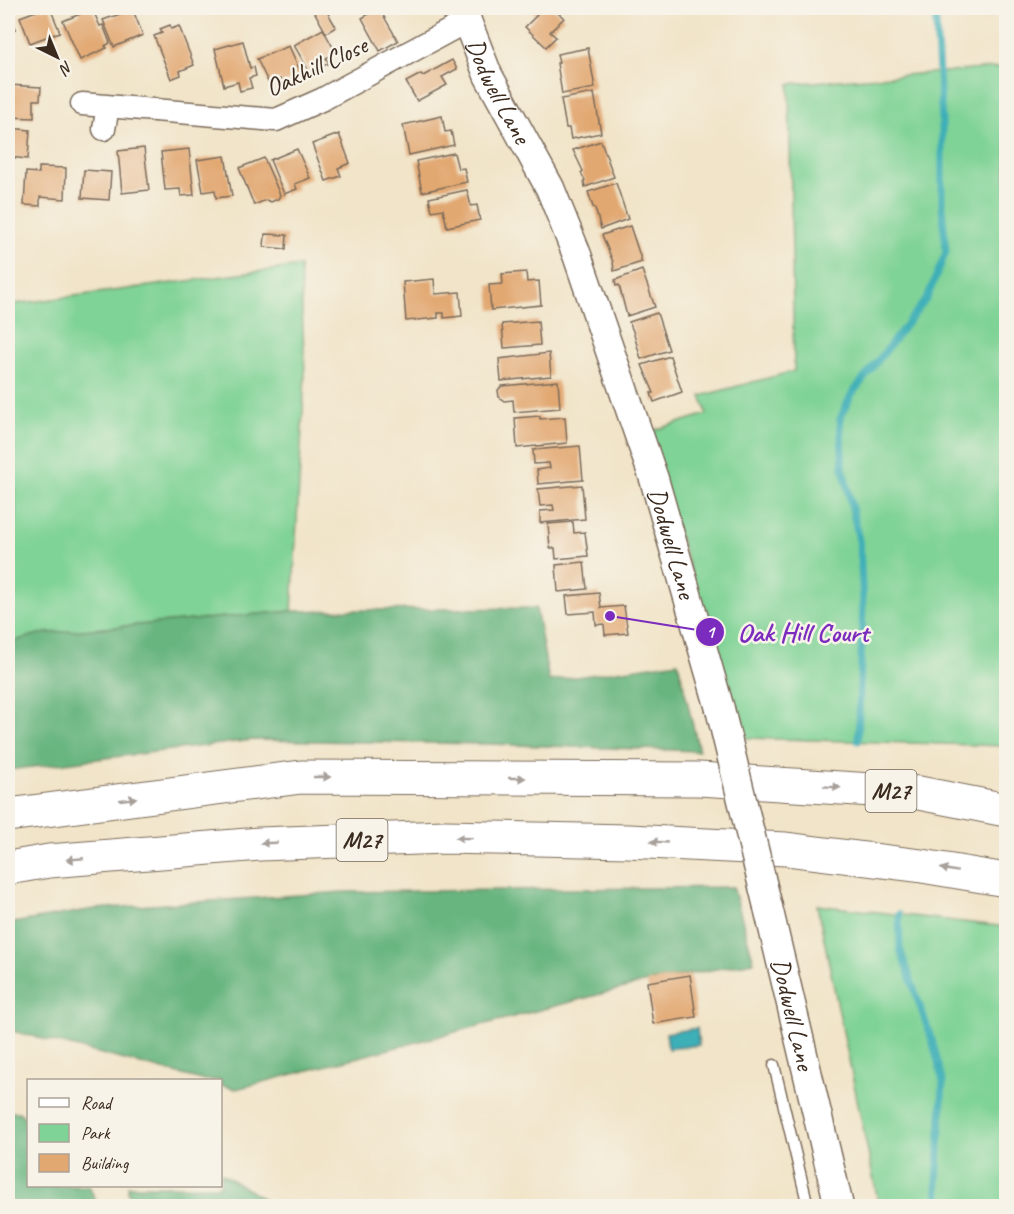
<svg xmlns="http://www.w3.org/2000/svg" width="1014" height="1214" viewBox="0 0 1014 1214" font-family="Caveat,sans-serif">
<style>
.green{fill:#80d396;stroke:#5e7e5a;stroke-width:1.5}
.forest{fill:#68b57f;stroke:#52704e;stroke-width:1.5}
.water{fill:#3eafb7;stroke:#3c6c6a;stroke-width:1.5}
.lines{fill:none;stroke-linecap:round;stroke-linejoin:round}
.stream{stroke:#3eafb7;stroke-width:7}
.building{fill:#e2a872}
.service-casing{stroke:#7b6b5a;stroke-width:13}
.minor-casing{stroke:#7b6b5a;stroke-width:25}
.tertiary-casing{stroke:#7b6b5a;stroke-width:31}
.motorway-casing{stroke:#7b6b5a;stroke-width:35}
.service{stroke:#fff;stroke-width:10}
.minor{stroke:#fff;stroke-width:22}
.tertiary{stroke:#fff;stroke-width:28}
.motorway{stroke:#fff;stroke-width:33}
.tertiary-bridge-casing{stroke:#7b6b5a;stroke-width:31;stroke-linecap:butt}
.tertiary-bridge{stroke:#fff;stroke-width:28}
.oneway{fill:#a79f9a}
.labels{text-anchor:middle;stroke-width:5;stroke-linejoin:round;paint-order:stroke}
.shield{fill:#f7f3e8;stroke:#73665b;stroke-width:1.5}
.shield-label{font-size:24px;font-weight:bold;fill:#3b2a1e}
.street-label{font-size:26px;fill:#3b2a1e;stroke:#f7f3e8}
.leader{fill:none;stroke:#7b2cbf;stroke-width:2}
.callout-dot{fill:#7b2cbf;stroke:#f7f3e8;stroke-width:2}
.mark-label{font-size:18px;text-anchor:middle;font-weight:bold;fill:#fff}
.callout-label{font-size:27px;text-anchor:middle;font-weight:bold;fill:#7b2cbf;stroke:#f7f3e8;stroke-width:5;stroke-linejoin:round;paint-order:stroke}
</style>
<rect width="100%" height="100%" fill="#f7f3e8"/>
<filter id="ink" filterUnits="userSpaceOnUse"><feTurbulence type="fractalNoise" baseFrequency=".0167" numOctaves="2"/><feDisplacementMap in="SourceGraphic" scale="12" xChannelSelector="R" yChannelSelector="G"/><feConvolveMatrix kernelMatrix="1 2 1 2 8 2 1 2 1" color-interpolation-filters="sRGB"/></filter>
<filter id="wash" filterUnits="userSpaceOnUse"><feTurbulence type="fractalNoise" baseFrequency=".008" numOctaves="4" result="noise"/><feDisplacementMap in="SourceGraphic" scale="24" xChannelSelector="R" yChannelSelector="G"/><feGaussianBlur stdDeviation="1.35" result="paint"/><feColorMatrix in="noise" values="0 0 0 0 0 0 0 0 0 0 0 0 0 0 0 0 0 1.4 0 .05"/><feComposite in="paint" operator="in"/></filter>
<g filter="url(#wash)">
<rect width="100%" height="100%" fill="#f1e4c8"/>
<!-- green -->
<g class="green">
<polygon points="1006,67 1006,746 746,738 645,433 707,414 701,396 794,371 789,84"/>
<polygon points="300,266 305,374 292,611 39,634 8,643 8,529 16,521 8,405 8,305"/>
<polygon points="817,905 1006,927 1006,1206 879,1206"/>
</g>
<!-- forest -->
<g class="forest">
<polygon points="8,405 16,522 8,529"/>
<polygon points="536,608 549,681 678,662 699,751 487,744 253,740 8,770 8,643 39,634 292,611"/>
<polygon points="733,887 754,962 647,982 236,1089 221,1085 220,1080 202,1080 8,1030 8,924 94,909 343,892"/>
<polygon points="8,1112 19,1112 28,1121 28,1186 89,1186 98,1206 8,1206"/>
<polygon points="221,1173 275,1206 136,1206 128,1194 128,1186 220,1186"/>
</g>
<!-- water -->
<polygon class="water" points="697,1028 699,1045 668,1049 666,1033"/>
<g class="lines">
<!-- stream -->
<g class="stream">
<polyline points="858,741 863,605 860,545 843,467 840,419 851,395 927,298 946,252 942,206 942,121 935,8"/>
<polyline points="899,914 900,949 933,1043 943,1082 937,1183 939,1206"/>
</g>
</g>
<g id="blocks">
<!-- building -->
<g class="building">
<polygon points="35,8 50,8 60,32 30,43 20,17 36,11"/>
<polygon points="81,8 92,8 100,26 103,25 110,43 105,46 107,48 80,60 63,21 80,14 78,9"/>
<polygon points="118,8 132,8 143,35 114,47 103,20 120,14"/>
<polygon points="321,8 325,8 336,27 326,33 314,11"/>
<polygon points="379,8 398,41 380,51 362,18"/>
<polygon points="528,8 552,8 564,18 550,32 556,37 546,47 525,27 537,15"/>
<polygon points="8,9 16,29 8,32"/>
<polygon points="170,25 171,29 179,26 194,65 180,71 181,75 171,79 154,36 162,33 160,29"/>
<polygon points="323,29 336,53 326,58 329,63 310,73 294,45"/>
<polygon points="243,41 250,68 254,67 256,76 249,78 252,88 240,91 238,82 224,86 215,49"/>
<polygon points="289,46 302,75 282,84 280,79 269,84 257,59"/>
<polygon points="588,48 595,88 562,94 557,63 559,63 557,54"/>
<polygon points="452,60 457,69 442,77 447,85 417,101 406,82 421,74 423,76"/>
<polygon points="8,85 41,87 40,100 34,100 34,118 8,117"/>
<polygon points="594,93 601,133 571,139 569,128 566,128 561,99"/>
<polygon points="442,116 445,132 451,131 454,145 409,155 403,125"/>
<polygon points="8,128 30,130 28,159 8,157"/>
<polygon points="339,134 350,163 338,168 341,176 326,181 312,144"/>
<polygon points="601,141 614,177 585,187 584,181 585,180 581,173 583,171 573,150"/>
<polygon points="144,148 149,190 122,193 118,151"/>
<polygon points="189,149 194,195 181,196 180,189 165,190 161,152"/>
<polygon points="297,149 310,178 295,184 297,189 284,194 270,160"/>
<polygon points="454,153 458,169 464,168 467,182 422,192 416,161"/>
<polygon points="225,156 232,196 216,198 215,190 203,192 197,160"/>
<polygon points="264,158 280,195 278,199 271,202 266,200 254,205 239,168"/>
<polygon points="39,167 66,168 65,199 40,197 40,206 24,205 26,172 39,173"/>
<polygon points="84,170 111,172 109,200 82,198"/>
<polygon points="616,183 628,219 601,229 595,208 593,207 588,192"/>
<polygon points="467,190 471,206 477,205 480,220 447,227 443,209 432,211 429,198"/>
<polygon points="630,226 642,262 614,271 613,262 602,235"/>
<polygon points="265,234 287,235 286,249 264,247"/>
<polygon points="642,270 655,307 627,316 619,285 616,286 615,280"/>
<polygon points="526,272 527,282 539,281 541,305 491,310 489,285 503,284 502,274"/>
<polygon points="434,279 435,294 460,292 462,316 444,318 444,313 438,313 438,318 406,321 403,282"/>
<polygon points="657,313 669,350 641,359 633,331 629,322"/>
<polygon points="538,321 540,345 504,348 502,324"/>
<polygon points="549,353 551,376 501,381 499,359"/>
<polygon points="670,356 682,392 654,402 651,393 654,393 642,365"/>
<polygon points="558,381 560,408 514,412 513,400 504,401 499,397 498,390 502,386"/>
<polygon points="540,416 540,419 565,417 567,443 517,448 515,418"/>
<polygon points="580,446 583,480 538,484 537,470 550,468 549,463 534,464 533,450"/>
<polygon points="582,485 585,519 540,523 540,511 554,510 553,505 540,506 538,489"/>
<polygon points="573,522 574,533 585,532 588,556 556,559 555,548 550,548 548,524"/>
<polygon points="584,562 587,589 558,592 556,565"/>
<polygon points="599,593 601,608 624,606 628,633 605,635 604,624 596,625 595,612 568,614 566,596"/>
<polygon points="690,975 696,1017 653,1024 647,982"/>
</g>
</g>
</g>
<g filter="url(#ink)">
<use href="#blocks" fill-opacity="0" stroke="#7b6b5a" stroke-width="1.5"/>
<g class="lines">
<defs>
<polyline id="service" points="774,1065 808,1206"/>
<g id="minor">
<polyline points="82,104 276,120 323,99 467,21"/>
<polyline points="104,129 108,107"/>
</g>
<g id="tertiary">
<path id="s1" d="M 464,8 L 467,21 L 488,75 L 550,188 L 577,255 L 654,479 L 720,709"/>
<path id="s2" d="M 768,907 L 839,1206"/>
</g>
<g id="motorway">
<polyline points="8,815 301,777 699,779 919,793 1006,810"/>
<polyline points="8,868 49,861 260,844 445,837 629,841 786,849 922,866 1006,880"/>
</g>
</defs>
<!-- service casing -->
<use href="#service" class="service-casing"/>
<!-- minor casing -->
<use href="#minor" class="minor-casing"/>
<!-- tertiary casing -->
<use href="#tertiary" class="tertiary-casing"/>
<!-- motorway casing -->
<use href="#motorway" class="motorway-casing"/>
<!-- service -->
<use href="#service" class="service"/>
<!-- minor -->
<use href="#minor" class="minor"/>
<!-- tertiary -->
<use href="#tertiary" class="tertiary"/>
<!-- motorway -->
<use href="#motorway" class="motorway"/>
<defs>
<polyline id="tertiary-bridge" points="720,709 768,907"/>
</defs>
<!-- tertiary-bridge casing -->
<use href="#tertiary-bridge" class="tertiary-bridge-casing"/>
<!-- tertiary-bridge -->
<use href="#tertiary-bridge" class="tertiary-bridge"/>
</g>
<!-- one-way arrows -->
<defs><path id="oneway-solid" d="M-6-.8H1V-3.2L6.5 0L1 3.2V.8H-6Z" transform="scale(1.5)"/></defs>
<g class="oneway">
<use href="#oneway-solid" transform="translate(322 777)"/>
<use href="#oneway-solid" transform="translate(517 778)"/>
<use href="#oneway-solid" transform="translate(832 787) rotate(4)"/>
<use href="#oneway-solid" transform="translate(128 799) rotate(-7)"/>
<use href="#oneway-solid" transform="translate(464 838) rotate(-179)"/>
<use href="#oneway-solid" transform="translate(659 842) rotate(-177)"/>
<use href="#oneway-solid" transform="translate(269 843) rotate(178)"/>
<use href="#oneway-solid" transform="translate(75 859) rotate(175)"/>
<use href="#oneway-solid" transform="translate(949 870) rotate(-170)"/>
</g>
</g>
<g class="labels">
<!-- shield labels -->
<g class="shield">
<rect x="865.5" y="770" width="51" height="42" rx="4.5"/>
<rect x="336.5" y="819" width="51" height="42" rx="4.5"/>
</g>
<g class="shield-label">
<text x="891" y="799">M27</text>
<text x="362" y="848">M27</text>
</g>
<!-- street labels -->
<g class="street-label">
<text transform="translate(316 66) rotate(-25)" y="9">Oakhill Close</text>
<text dy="9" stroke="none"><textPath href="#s1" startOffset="90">Dodwell Lane</textPath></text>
<text dy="9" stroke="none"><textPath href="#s1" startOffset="576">Dodwell Lane</textPath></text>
<text dy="9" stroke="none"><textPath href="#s2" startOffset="110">Dodwell Lane</textPath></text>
</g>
</g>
<!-- callouts -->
<path class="leader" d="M610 616L710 632"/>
<g class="callout-dot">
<circle cx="610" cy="616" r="6"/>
<circle cx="710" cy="632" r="15"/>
</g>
<g class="mark-label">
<text x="710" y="638">1</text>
</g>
<g class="callout-label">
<text x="803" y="641">Oak Hill Court</text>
</g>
<!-- margin -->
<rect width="1014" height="1214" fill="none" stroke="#f7f3e8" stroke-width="30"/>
<!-- legend -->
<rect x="27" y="1079" width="195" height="108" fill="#f7f3e8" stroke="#aca397" stroke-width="1.5"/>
<rect x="39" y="1098" width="30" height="9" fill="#ffffff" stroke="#aca397" stroke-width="1.5"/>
<text x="81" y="1109" font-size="18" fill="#3b2a1e">Road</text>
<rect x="39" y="1124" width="30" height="18" fill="#80d396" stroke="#aca397" stroke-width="1.5"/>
<text x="81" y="1139" font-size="18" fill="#3b2a1e">Park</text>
<rect x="39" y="1154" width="30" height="18" fill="#e2a872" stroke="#aca397" stroke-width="1.5"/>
<text x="81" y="1169" font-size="18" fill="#3b2a1e">Building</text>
<!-- north arrow -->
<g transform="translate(57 57) rotate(137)" stroke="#f7f3e8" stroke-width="4.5" paint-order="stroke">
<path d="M0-4.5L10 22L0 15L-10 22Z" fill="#3b2a1e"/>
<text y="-9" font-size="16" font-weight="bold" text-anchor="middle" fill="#3b2a1e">N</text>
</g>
</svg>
